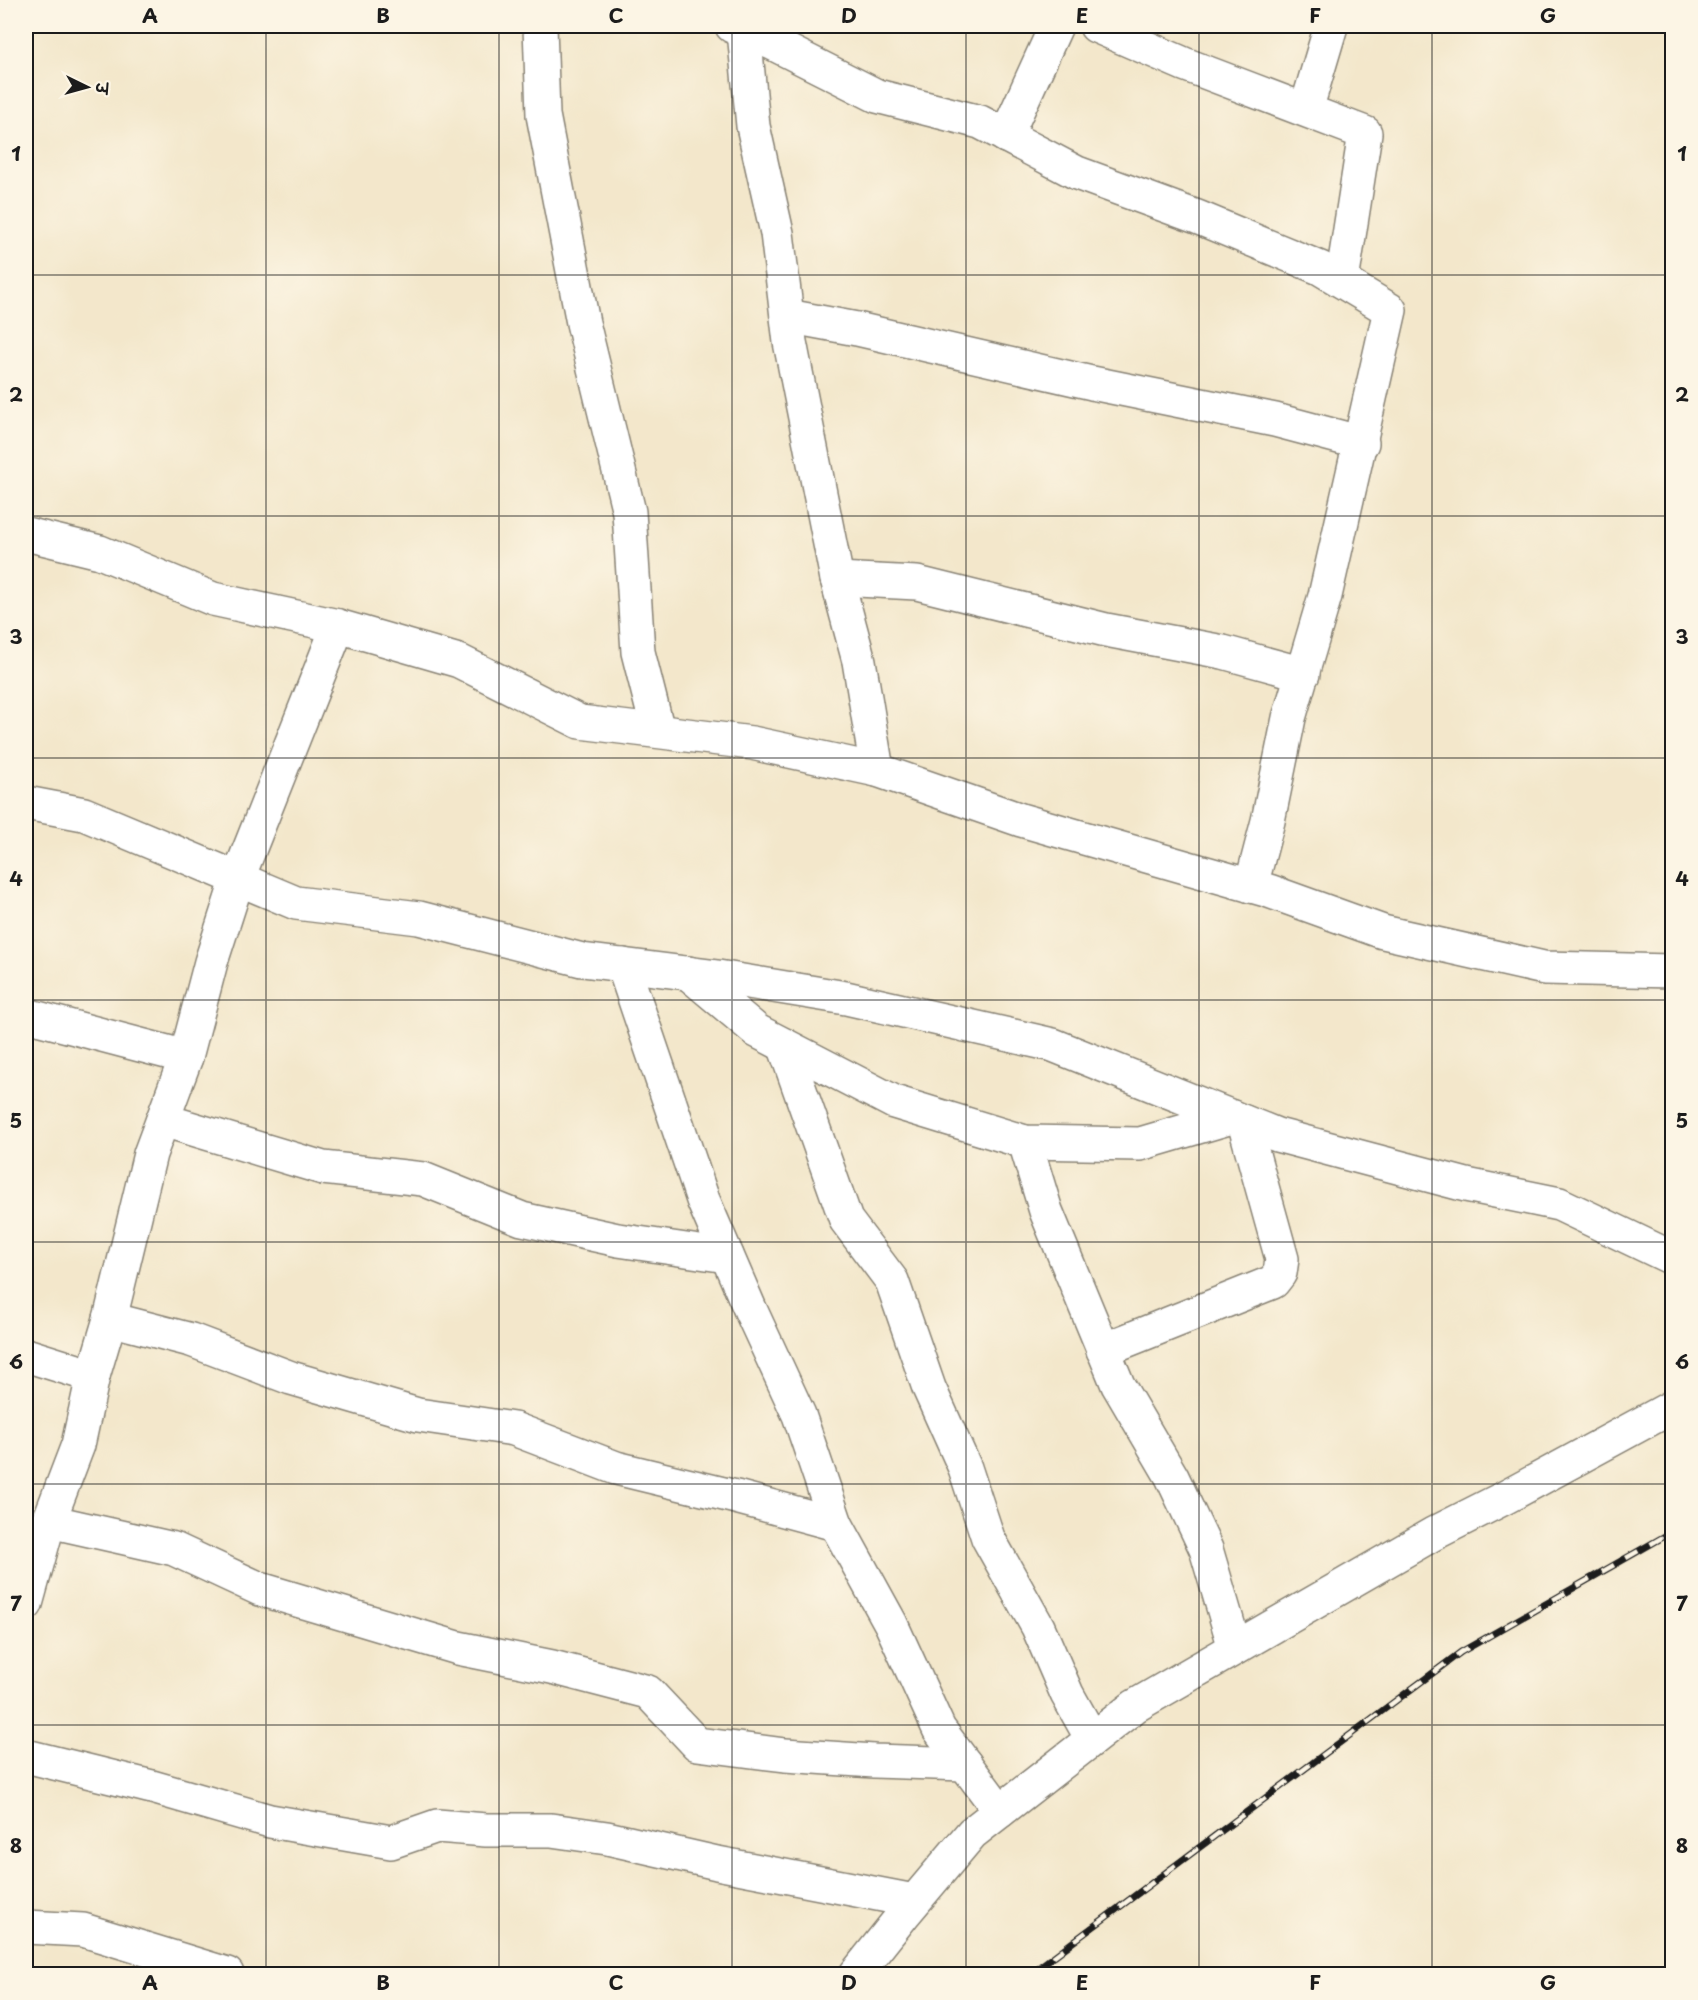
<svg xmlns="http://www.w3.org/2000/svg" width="1698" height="2000" viewBox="0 0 1698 2000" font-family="'Playpen Sans','Playpen Sans Deva',sans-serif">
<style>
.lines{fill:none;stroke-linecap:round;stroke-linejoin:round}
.minor-casing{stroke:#888274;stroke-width:36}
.minor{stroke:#fff;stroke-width:33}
.rail-casing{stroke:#1c1c1c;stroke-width:7}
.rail{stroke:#fcf5e5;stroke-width:4.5;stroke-dasharray:14;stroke-linecap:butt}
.grid{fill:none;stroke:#1c1c1c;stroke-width:1.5;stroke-opacity:0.55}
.neatline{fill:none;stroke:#1c1c1c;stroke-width:2}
.grid-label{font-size:20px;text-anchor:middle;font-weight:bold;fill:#1c1c1c}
</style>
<rect width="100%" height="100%" fill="#fcf5e5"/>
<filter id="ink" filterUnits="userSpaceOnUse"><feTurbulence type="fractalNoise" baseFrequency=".0167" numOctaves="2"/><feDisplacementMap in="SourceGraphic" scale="12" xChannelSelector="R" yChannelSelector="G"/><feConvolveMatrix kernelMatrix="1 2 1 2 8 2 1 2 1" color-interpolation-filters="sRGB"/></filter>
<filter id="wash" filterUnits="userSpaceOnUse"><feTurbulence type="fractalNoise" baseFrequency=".008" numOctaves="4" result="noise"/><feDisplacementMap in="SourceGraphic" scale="24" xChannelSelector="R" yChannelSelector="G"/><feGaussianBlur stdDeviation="1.35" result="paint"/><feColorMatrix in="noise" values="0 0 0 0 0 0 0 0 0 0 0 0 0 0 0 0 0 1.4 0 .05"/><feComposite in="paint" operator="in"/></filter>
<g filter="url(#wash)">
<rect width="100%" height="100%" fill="#f3e7cb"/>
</g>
<g filter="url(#ink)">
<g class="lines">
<defs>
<g id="minor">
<polyline points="540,26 543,115 583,323 629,512 638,652 658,731"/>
<polyline points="732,26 772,43 877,96 980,122 1077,173 1197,217 1320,268 1390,310 1325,596 1289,718 1268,821 1251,886"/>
<polyline points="1096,26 1184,64 1365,133 1342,281"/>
<polyline points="744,31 753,126 777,233 790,342 837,579 859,661 877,770"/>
<polyline points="1306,110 1331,26"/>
<polyline points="1006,136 1056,26"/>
<polyline points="787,316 857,329 1092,383 1275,420 1362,443"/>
<polyline points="26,534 100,552 213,599 338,626 459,661 580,722 752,743 877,770 1021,820 1269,891 1383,932 1544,968 1672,971"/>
<polyline points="837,579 917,583 1106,630 1223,652 1303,674"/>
<polyline points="26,803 84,814 296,903 419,918 582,960 718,977 846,998 1053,1045 1277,1135 1466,1185 1559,1204 1672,1258"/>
<polyline points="623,965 703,1200 750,1309 799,1415 836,1524 891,1624 939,1729 1000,1811"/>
<polyline points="688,973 757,1031 894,1102 1025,1142 1140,1144 1232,1117"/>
<polyline points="26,1015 186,1057"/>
<polyline points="784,1045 846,1220 892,1281 929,1388 965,1468 988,1538 1038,1627 1067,1694 1092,1739"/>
<polyline points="163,1120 323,1168 423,1179 522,1219 618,1240 727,1256"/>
<polyline points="1025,1142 1046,1211 1118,1385 1172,1477 1206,1549 1235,1648"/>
<polyline points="110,1319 191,1340 291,1378 418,1415 514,1429 616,1468 736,1497 836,1524"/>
<polyline points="1103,1350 1273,1282 1280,1273 1282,1259 1244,1122"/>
<polyline points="26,1355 93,1376"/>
<polyline points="49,1521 174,1549 260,1589 458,1648 552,1667 648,1692 697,1744 785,1755 874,1761 965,1764"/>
<polyline points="26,1604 49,1521 78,1445 93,1376 110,1319 150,1154 186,1057 211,962 238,878 338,626"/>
<polyline points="26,1756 152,1787 270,1821 391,1842 437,1826 486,1830 551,1830 607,1838 717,1863 914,1901"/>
<polyline points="26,1927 83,1930 227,1974"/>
<polyline points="856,1974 903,1915 972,1833 1135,1706 1433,1534 1506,1497 1672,1407"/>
</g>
</defs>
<!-- minor casing -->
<use href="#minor" class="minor-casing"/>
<!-- minor -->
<use href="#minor" class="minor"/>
<defs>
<polyline id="rail" points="1030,1974 1461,1652 1672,1532"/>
</defs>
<!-- rail casing -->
<use href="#rail" class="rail-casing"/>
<!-- rail -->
<use href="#rail" class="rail"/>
</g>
</g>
<!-- grid -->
<path class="grid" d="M 266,26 L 266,1974M 499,26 L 499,1974M 732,26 L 732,1974M 966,26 L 966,1974M 1199,26 L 1199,1974M 1432,26 L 1432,1974M 26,275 L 1672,275M 26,516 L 1672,516M 26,758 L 1672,758M 26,1000 L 1672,1000M 26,1242 L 1672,1242M 26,1484 L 1672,1484M 26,1725 L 1672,1725"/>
<!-- margin -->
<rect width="1698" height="2000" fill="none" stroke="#fcf5e5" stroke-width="66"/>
<!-- north arrow -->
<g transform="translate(87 87) rotate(95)" stroke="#fcf5e5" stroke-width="4.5" paint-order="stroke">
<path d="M0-4.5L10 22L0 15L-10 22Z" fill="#1c1c1c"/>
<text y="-9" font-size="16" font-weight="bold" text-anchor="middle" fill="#1c1c1c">उ</text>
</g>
<rect x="33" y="33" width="1632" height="1934" class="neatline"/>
<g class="grid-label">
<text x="150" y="23">A</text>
<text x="383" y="23">B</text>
<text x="616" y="23">C</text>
<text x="849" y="23">D</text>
<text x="1082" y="23">E</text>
<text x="1315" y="23">F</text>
<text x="1548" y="23">G</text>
<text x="16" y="161">1</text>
<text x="1682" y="161">1</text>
<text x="16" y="402">2</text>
<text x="1682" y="402">2</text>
<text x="16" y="644">3</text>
<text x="1682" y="644">3</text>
<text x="16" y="886">4</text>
<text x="1682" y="886">4</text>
<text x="16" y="1128">5</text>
<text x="1682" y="1128">5</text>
<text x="16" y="1369">6</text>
<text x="1682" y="1369">6</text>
<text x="16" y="1611">7</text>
<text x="1682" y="1611">7</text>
<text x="16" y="1853">8</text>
<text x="1682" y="1853">8</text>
<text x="150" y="1990">A</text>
<text x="383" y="1990">B</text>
<text x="616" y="1990">C</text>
<text x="849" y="1990">D</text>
<text x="1082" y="1990">E</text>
<text x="1315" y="1990">F</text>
<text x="1548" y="1990">G</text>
</g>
</svg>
